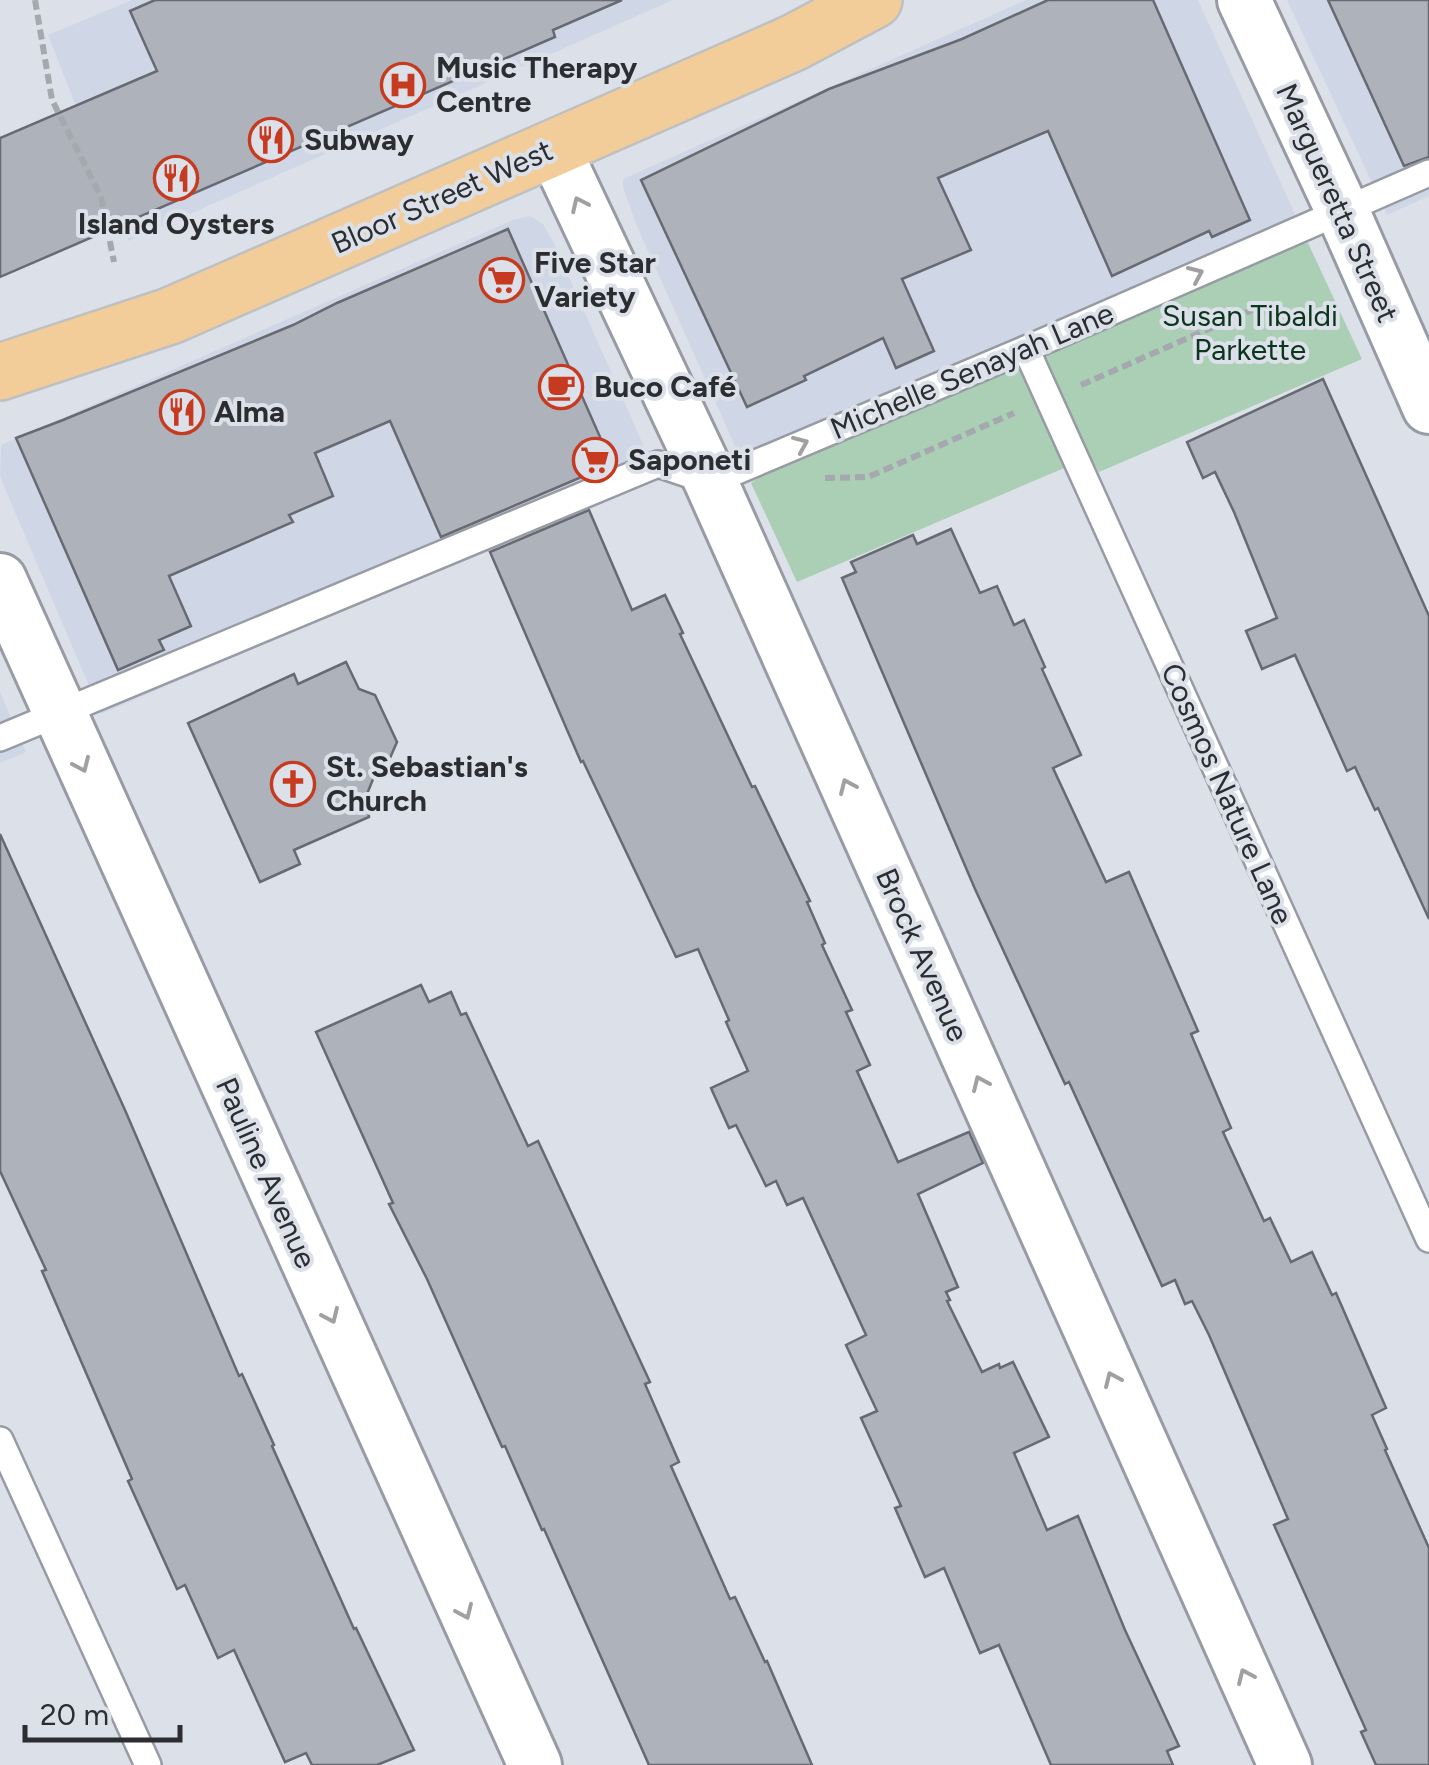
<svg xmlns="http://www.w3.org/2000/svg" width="1429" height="1765" viewBox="0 0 1429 1765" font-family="Figtree,sans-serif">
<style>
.built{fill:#cfd7e7}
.green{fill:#abcfb4}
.building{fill:#aeb2ba;stroke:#676a72;stroke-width:2.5}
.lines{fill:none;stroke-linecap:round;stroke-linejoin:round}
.lane-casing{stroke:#979ba3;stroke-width:30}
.street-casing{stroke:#979ba3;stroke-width:58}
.primary-casing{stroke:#bfc0c1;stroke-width:60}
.path{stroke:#a5a8af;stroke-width:6;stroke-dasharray:10 5;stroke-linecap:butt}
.lane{stroke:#fff;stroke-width:25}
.street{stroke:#fff;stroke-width:52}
.primary{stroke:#f2cd99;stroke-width:55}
.oneway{stroke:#a0a0a2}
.labels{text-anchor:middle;stroke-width:8;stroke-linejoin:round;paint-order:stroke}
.poi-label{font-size:30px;font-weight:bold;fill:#2b2d30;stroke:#dce0e9;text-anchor:start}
.street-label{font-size:30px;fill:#2b2d30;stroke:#dce0e9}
.park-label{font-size:30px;fill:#0b361d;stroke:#dce0e9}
</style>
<rect width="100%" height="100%" fill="#dce0e9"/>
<!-- built -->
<g class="built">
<polygon points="132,0 673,0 129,241 48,35"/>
<polygon points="1026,0 1198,0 1308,243 1279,248 780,462 751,482 636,224 623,187 623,179"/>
<polygon points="1287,0 1429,0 1429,196 1387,215"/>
<polygon points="530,216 543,224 554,243 657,476 101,714 0,477 1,445 513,220"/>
<polygon points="0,692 26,752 0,763"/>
</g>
<!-- green -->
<polygon class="green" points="1308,243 1362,359 1099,472 1090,457 797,582 751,483 780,462 1279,248"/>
<!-- building -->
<g class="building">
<polygon points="155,0 622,0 553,30 555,37 0,277 0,138 157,71 130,11"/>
<polygon points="1048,0 1153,0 1250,220 1212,237 1209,231 1112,276 1048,131 938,178 971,250 902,279 934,351 896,368 883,338 804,376 806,380 747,407 641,180 829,89 962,39"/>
<polygon points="1328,0 1429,0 1429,157 1404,166"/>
<polygon points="508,229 612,464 441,537 390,421 315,453 333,496 289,515 293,522 169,576 191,626 159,640 164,650 118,670 16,438 63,420 293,325 337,303"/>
<polygon points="1323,379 1429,616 1429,919 1378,808 1375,810 1355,767 1347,771 1295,655 1262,669 1246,631 1277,618 1234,512 1215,472 1203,478 1187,442"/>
<polygon points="589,510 632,610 665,595 683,633 680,634 752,787 755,786 810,901 807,902 825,943 822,945 852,1010 846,1012 870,1065 857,1071 898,1162 969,1132 983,1163 918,1194 958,1287 946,1292 950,1300 947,1301 982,1372 999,1364 1000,1368 1013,1362 1049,1437 1014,1453 1047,1530 1078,1516 1125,1630 1179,1746 1167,1751 1173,1765 1051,1765 999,1645 980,1653 944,1568 925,1577 895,1508 901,1506 861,1418 877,1411 846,1345 866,1335 803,1198 787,1205 776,1181 766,1186 736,1125 729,1128 711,1088 748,1071 726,1022 729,1020 698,949 676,957 583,761 581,762 490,552"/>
<polygon points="951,529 980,593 997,586 1014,625 1024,620 1045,667 1042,669 1081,755 1053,768 1106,882 1129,872 1198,1031 1191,1034 1231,1128 1223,1132 1264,1221 1270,1218 1291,1262 1312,1252 1332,1295 1336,1293 1386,1408 1372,1415 1387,1449 1385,1450 1429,1548 1429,1765 1376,1765 1361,1732 1366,1730 1274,1525 1288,1519 1209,1335 1192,1301 1185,1304 1175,1280 1162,1286 1069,1082 1065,1084 975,889 842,578 856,572 851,562 913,535 917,544"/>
<polygon points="346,662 359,689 375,695 397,742 390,758 380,762 367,794 369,817 294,850 300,864 260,882 188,723 294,674 298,684"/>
<polygon points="0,834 125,1110 239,1376 242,1374 274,1445 272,1446 354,1629 356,1628 414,1750 377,1765 312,1765 306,1753 285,1762 234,1650 218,1658 185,1585 177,1589 128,1481 132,1479 42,1271 46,1270 0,1171"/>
<polygon points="421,985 429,1002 451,992 461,1015 466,1013 528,1146 538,1141 650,1382 645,1384 679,1462 671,1466 730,1599 735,1597 765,1662 767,1661 812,1765 649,1765 544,1529 542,1530 505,1446 502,1447 427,1279 389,1204 393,1203 316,1032"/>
</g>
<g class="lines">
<defs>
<g id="lane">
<polyline points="1026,349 1429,1239"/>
<polyline points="0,738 658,464 711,482 1026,349 1429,173"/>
<polyline points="0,1440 148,1765"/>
</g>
<g id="street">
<polyline points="1244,0 1342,210 1429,407"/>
<polyline points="554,149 711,482 1285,1765"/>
<polyline points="0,580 535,1765"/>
</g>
<polyline id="primary" points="0,372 170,316 793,43 874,0"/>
</defs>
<!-- lane casing -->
<use href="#lane" class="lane-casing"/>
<!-- street casing -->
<use href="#street" class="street-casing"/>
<!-- primary casing -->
<use href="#primary" class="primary-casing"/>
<!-- path -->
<g class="path">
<polyline points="35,0 52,100 101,197 114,262"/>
<polyline points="1081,385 1261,306 1274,316 1308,325 1331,315"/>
<polyline points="825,478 868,477 1014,413"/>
</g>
<!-- lane -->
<use href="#lane" class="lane"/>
<!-- street -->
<use href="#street" class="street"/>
<!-- primary -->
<use href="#primary" class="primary"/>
</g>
<!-- one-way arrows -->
<defs><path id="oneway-chevron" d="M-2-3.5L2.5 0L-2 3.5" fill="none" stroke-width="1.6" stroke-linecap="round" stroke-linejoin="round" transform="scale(2.5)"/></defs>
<g class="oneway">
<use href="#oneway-chevron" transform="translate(579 204) rotate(-115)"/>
<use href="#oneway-chevron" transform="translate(1196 274) rotate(-24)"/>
<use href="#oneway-chevron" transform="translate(801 444) rotate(-23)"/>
<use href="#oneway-chevron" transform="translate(82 765) rotate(66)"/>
<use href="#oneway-chevron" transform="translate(847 786) rotate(-114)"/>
<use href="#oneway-chevron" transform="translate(980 1083) rotate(-114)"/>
<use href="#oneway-chevron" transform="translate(331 1316) rotate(66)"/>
<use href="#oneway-chevron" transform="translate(1112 1379) rotate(-114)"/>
<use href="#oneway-chevron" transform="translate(465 1612) rotate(66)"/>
<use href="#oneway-chevron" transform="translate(1245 1676) rotate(-114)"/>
</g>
<!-- icons -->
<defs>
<symbol id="hospital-ring" viewBox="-11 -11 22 22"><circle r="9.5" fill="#dce0e9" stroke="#c63b1f" stroke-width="1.5"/><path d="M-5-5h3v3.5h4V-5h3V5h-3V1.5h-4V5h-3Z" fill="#c63b1f"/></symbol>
<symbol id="restaurant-ring" viewBox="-11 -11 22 22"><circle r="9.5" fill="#dce0e9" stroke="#c63b1f" stroke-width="1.5"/><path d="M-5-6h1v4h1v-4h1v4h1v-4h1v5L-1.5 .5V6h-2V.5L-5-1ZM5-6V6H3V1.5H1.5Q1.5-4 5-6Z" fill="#c63b1f"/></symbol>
<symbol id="supermarket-ring" viewBox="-11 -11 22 22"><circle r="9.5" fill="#dce0e9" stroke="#c63b1f" stroke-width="1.5"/><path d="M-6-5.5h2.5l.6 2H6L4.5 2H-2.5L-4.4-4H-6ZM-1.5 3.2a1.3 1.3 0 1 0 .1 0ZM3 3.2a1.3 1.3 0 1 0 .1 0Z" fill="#c63b1f"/></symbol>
<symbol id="cafe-ring" viewBox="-11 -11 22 22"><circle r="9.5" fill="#dce0e9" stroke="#c63b1f" stroke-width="1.5"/><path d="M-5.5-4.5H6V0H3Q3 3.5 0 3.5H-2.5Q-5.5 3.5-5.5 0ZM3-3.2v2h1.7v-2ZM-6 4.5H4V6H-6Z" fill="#c63b1f"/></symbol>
<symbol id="church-ring" viewBox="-11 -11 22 22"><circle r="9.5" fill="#dce0e9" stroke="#c63b1f" stroke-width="1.5"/><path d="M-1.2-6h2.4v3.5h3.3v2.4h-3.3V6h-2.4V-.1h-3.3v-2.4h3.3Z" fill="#c63b1f"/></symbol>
</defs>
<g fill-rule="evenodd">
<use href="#hospital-ring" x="378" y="60" width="50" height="50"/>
<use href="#restaurant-ring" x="246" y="115" width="50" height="50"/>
<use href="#restaurant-ring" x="151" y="153" width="50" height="50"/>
<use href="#supermarket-ring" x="477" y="255" width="50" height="50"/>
<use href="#cafe-ring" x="536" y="362" width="50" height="50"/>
<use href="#restaurant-ring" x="157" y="387" width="50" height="50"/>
<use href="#supermarket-ring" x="570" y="435" width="50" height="50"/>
<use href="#church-ring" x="268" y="759" width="50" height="50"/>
</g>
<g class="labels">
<!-- poi labels -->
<g class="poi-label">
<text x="436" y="78">Music Therapy<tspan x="436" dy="34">Centre</tspan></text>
<text x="304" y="150">Subway</text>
<text x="176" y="234" text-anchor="middle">Island Oysters</text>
<text x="534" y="273">Five Star<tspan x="534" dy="34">Variety</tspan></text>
<text x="594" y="397">Buco Café</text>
<text x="214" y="422">Alma</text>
<text x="628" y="470">Saponeti</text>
<text x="326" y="777">St. Sebastian's<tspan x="326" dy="34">Church</tspan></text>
</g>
<!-- street labels -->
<g class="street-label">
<text transform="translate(442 197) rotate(-24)" y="10">Bloor Street West</text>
<text transform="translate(1337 203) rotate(66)" y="10">Margueretta Street</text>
<text transform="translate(972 371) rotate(-23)" y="10">Michelle Senayah Lane</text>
<text transform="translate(1227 794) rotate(66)" y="10">Cosmos Nature Lane</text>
<text transform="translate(922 955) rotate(66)" y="10">Brock Avenue</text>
<text transform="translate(266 1173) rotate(66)" y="10">Pauline Avenue</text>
</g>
<!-- park labels -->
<g class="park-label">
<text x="1250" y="326">Susan Tibaldi<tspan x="1250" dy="34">Parkette</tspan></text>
</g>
</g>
<!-- scale -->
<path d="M25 1725v15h155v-15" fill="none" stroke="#2b2d30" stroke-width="5"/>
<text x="40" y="1725" font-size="30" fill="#2b2d30" stroke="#dce0e9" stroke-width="8" paint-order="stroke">20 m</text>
</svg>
